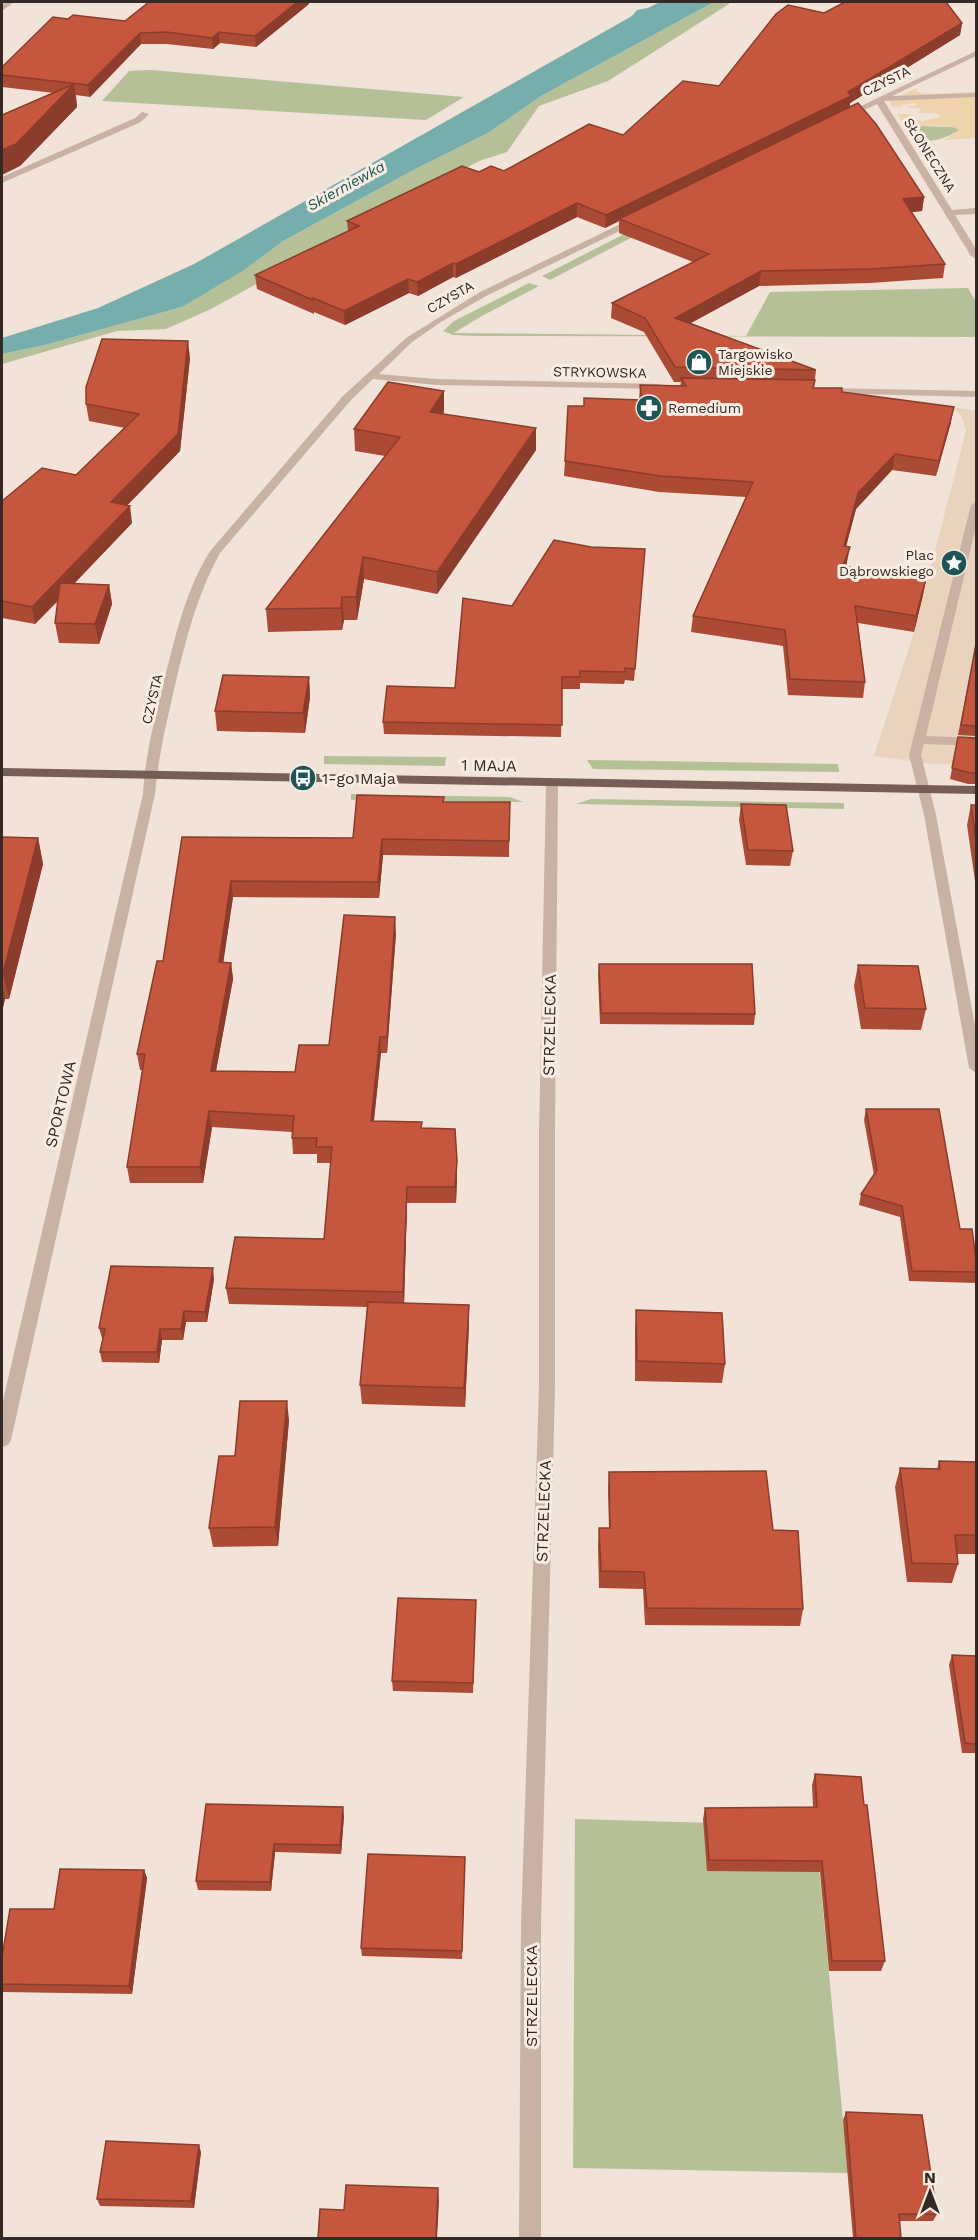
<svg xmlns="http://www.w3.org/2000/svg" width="978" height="2240" viewBox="0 0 978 2240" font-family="'Work Sans',sans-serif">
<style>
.green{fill:#b5c097}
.sand{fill:#eed3ac}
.plaza{fill:#e9d3bd}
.water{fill:#76aead}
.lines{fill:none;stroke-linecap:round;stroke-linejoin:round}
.minor{fill:#c9b2a3;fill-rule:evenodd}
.major{fill:#765e56;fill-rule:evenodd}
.wall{fill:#ab4a35}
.shaded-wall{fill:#8b3c2b}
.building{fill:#c7563e;stroke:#8b3c2b;stroke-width:1.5}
.labels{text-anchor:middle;stroke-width:6;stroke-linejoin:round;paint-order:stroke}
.far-street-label{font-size:14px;fill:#342925;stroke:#f9ede3}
.far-poi-label{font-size:14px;fill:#342925;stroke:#f9ede3;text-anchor:start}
.far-water-label{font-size:15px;font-style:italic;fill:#1b5555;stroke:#f9ede3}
.street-label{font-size:16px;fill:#342925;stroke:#f9ede3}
.poi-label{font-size:16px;fill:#342925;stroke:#f9ede3;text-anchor:start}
</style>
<rect width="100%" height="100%" fill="#f1e3d7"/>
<!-- green -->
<g class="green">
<polygon points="714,2 729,2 729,4 608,81 539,106 507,152 479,161 211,309 166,329 117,331 2,364 2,354 45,345 182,307 257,260 283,241 419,167 488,133 541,96"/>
<polygon points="151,70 464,97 426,120 102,101 129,71"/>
<path d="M 920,126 L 954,127 L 960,130 C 942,140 919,149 907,129 Z"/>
<polygon points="640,226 648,229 550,280 542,276"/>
<polygon points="529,283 539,286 480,317 454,333 746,336 770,292 968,288 976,302 976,337 476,336 453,335 443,331 454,321"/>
<polygon points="324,756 446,757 445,766 324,764"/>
<polygon points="587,760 838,764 839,772 593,769"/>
<polygon points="351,794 510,797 523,802 351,800"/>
<polygon points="591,799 844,803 844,809 576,804"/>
<polygon points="575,1819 815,1826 848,2173 573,2168"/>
</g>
<!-- sand -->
<path class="sand" d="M 917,88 L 917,92 L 927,94 L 976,92 L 976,138 L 944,140 L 959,130 C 948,123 920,125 907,129 L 897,114 L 913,114 L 910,116 L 910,118 L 922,121 L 941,117 L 936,113 L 918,113 L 922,109 L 907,107 L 917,105 L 916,103 L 900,105 L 903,107 L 892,107 L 890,100 Z"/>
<!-- plaza -->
<polygon class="plaza" points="953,407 976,411 976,765 932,764 874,756 914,632 966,431 962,417"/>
<!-- water -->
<polygon class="water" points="660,2 714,2 541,96 488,133 419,167 283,241 244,270 182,307 45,345 2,354 2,338 98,308 194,264 632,16 637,10 648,8"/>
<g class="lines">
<!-- minor -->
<g class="minor">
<polygon points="6,2 14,2 2,11 2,5"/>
<polygon points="976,51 976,56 892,96 976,93 976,97 884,101 952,210 976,208 976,214 955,215 976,249 976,259 971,256 877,104 847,118 840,116"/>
<polygon points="142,112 149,114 141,122 2,183 2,177 135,118"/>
<path d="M 637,216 L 642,219 L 640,221 L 486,296 L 441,322 L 412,342 L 379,374 L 437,379 L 659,384 L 663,385 L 663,389 L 437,385 L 373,379 L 351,400 L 220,553 C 197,595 186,639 175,685 C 167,721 158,757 155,794 L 11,1440 L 8,1445 L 2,1447 L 2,1405 L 143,794 C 145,757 154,721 163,685 C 175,638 185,590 211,550 L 343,396 L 406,338 L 480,292 Z"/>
<polygon points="824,388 976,391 976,397 820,393 820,389"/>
<polygon points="976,502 976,526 926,736 976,738 976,746 924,744 921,755 936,815 976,1031 976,1073 969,1068 924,815 909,755 971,505"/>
<polygon points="552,779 558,783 555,1132 555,1388 541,1923 541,2238 519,2238 521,1923 539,1388 539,1132 546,783"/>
</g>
<!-- major -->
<polygon class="major" points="2,768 976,786 976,794 2,776"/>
</g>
<!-- wall -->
<g class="wall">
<polygon points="947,3 962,23 960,35 850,103 850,107 924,197 922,211 911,212 945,264 943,278 870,283 759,286 691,323 816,370 814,388 842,392 951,422 936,476 892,470 856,509 846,546 847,562 846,566 926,579 923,595 914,632 858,623 865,682 863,698 788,695 783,646 691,632 693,616 746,497 659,492 564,476 565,461 584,406 639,400 640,385 680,386 681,382 674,382 644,332 611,318 612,303 693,262 619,233 619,221 605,228 577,217 456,278 453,277 418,296 409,293 345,325 314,312 314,314 257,289 255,275 348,231 347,221 479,172 504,171 623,135 719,86 824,13"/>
<polygon points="309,4 256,47 220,43 213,49 167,44 141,44 90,97 76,95 77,107 20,166 54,93 2,87 2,67 68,19 125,21"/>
<polygon points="190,358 180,451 127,505 132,523 74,584 109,585 112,604 99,644 59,643 55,623 58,601 35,624 2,618 2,501 76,475 125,428 89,421 86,404"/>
<polygon points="444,412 443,414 536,450 437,594 364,579 357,620 344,620 342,630 268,632 266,609 385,456 355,451 354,429"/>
<polygon points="591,547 645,549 634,681 625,680 624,684 580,683 580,689 562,689 561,737 384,734 383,722 455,688 512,606"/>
<polygon points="976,644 976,736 958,735"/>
<polygon points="309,677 310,697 305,733 217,731 215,711"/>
<polygon points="958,737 976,738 976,779 975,784 968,784 950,779"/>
<polygon points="444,802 510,802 509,857 383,855 379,898 233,897 223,962 231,963 233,979 216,1071 295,1072 329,1045 396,933 387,1053 381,1053 374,1121 422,1128 457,1177 456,1203 407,1203 404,1303 469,1325 465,1407 362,1404 360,1385 367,1307 229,1304 226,1288 324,1239 331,1163 317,1163 317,1154 293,1154 292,1138 292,1132 212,1127 203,1183 130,1183 127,1167 143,1070 140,1070 137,1054 163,961 182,837 353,838"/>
<polygon points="741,804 793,851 790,866 746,865 739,820"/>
<polygon points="971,805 976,805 976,888 967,825"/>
<polygon points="2,837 38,838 43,864 9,999 5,999 2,1012"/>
<polygon points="599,964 755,1014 754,1025 600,1024 598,975"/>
<polygon points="858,965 926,1009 921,1030 861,1029 854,986"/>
<polygon points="866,1109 960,1229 976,1259 976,1283 909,1281 900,1217 859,1205 861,1194 874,1175 864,1120"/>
<polygon points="214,1279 207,1322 186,1322 183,1340 162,1340 159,1363 102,1362 100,1352 103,1338 102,1338 99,1328"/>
<polygon points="636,1310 725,1364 722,1383 635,1381 635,1330"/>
<polygon points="289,1420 278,1546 213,1547 209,1528 235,1456"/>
<polygon points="939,1461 976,1462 976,1554 957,1554 958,1564 952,1583 907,1582 895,1487 900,1468 937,1469"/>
<polygon points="609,1472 773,1530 803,1609 800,1626 645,1625 643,1589 599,1588 598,1546 599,1528 609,1528 608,1490"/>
<polygon points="476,1600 473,1693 393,1691 392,1681"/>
<polygon points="952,1655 976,1656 976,1753 962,1753 949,1665"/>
<polygon points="815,1774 864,1805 885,1961 881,1971 829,1971 820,1872 707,1871 703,1819 705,1808 813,1807 812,1785"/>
<polygon points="206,1804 344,1816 341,1854 275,1852 271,1891 198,1890 196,1881"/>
<polygon points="465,1857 462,1959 362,1956 361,1948"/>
<polygon points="144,1870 147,1878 132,1994 2,1992 2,1957"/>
<polygon points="846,2112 937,2214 933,2221 899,2221 901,2238 853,2238 843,2120"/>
<polygon points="201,2152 194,2208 100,2206 97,2199"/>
</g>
<!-- shaded-wall -->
<g class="shaded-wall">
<polygon points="297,2 309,2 309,4 256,47 255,36"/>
<polygon points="962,23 960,35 850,103 849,109 619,219 619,221 605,228 606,215 848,92"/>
<polygon points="219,32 220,43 213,49 212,38"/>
<polygon points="140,33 141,44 90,97 88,85"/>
<polygon points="74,84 77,107 20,166 2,175 2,150"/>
<polygon points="924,197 922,211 901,213 903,199"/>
<polygon points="577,203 577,217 456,278 456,264"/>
<polygon points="453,263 453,277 418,296 417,282"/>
<polygon points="761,271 759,286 674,332 675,318"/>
<polygon points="408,279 409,293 345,325 344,311"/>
<polygon points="188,341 190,358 180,451 114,519 111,502"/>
<polygon points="444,391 444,412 431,433 430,412"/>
<polygon points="954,407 951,422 936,476 939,461"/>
<polygon points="536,428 536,450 437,594 437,572"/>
<polygon points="895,454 892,470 856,509 842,562 844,546 858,493"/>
<polygon points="130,506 132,523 35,624 32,607"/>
<polygon points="850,547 847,562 841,582 843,566"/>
<polygon points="363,557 364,579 357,620 356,597"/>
<polygon points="926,579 923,595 914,632 916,616"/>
<polygon points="109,585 112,604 99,644 95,624"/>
<polygon points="342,597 344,620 342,630 341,608"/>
<polygon points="309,677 310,697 305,733 303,713"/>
<polygon points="38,838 43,864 9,999 3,973"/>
<polygon points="382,839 383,855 379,898 378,882"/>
<polygon points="231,881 233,897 221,978 219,962"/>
<polygon points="395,917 396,933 387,1053 387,1037"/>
<polygon points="231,963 233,979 213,1087 211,1071"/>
<polygon points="2,984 5,999 2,1012"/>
<polygon points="380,1037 381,1053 372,1137 371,1121"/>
<polygon points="209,1111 212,1127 203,1183 200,1167"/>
<polygon points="457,1161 457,1177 456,1203 455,1187"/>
<polygon points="407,1187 407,1203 404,1308 403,1292"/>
<polygon points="213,1268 214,1279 207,1322 205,1312"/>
<polygon points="469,1305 469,1325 465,1407 464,1388"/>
<polygon points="184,1311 186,1322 183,1340 181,1329"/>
<polygon points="160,1329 162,1340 159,1363 157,1352"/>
<polygon points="287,1401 289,1420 278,1546 275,1527"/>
<polygon points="343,1807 344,1816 341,1854 340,1845"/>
<polygon points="274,1844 275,1852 271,1891 270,1882"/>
<polygon points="144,1870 147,1878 132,1994 129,1986"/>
<polygon points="199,2145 201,2152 194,2208 191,2201"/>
<polygon points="438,2188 439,2202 437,2238 436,2238"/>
</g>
<!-- building -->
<g class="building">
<polygon points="149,2 297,2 255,36 219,32 212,38 166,32 140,33 88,85 2,75 2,67 53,17 68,19 73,15 125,21"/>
<polygon points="845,2 946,2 962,23 848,92 851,96 606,215 577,203 456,264 453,263 417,282 408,279 344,311 313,298 313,300 255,275 359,226 347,221 462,166 479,172 491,166 504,171 589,124 623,135 683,81 719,86 776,14 788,5 824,13"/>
<polygon points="74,84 16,144 2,150 2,115"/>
<polygon points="858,103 876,124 924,197 903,199 945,264 872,269 761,271 675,318 816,370 675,367 645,318 612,303 709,254 619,219"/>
<polygon points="102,339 188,341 178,434 111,502 130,506 32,607 2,601 2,501 42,468 76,475 139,414 86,404 86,387"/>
<polygon points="681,378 815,380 813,388 842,388 842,392 954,407 939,461 895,454 858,493 844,546 850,547 843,566 926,579 916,616 855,606 865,682 790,679 785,630 693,616 753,482 660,476 565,461 568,406 584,406 584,398 642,400 640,385 686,386"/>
<polygon points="388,382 444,391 430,412 536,428 437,572 363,557 356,597 342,597 341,608 266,609 400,437 354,429"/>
<polygon points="554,540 591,547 645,549 635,669 625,668 625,672 580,671 580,677 562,677 562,725 383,722 387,686 455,688 463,598 512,606"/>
<polygon points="60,583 109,585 95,624 55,623"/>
<polygon points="976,644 976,726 961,725"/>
<polygon points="223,675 309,677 303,713 215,711"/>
<polygon points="958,737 976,738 976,773 970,773 952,768"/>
<polygon points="357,795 444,797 443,802 510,802 509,841 382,839 378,882 231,881 219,962 231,963 211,1071 295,1072 299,1045 329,1045 344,915 395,917 387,1037 380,1037 371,1121 422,1122 421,1128 455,1129 457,1161 455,1187 407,1187 403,1292 226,1288 235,1237 324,1239 332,1147 316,1147 317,1138 292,1138 294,1116 209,1111 200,1167 127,1167 145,1054 137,1054 157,961 163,961 182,837 353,838"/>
<polygon points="741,804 786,805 793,851 748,850"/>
<polygon points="971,805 976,805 976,840"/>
<polygon points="2,837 38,838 3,973 2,973"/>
<polygon points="599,964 752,964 755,1014 601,1013"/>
<polygon points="858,965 918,966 926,1009 865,1008"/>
<polygon points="866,1109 939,1109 960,1229 972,1229 976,1259 976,1272 912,1271 902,1206 861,1194 877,1170"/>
<polygon points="111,1266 213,1268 205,1312 184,1311 181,1329 160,1329 157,1352 100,1352 105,1329 99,1328"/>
<polygon points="368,1302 469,1305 464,1388 360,1385"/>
<polygon points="636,1310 722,1313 725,1364 637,1361"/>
<polygon points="240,1401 287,1401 275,1527 209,1528 219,1456 235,1456"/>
<polygon points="939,1461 976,1462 976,1535 955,1535 958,1564 912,1563 900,1468 940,1469"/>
<polygon points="766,1471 773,1530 798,1531 803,1609 647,1608 644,1572 601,1571 599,1528 610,1528 609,1472"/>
<polygon points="398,1598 476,1600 473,1683 392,1681"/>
<polygon points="952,1655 976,1656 976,1744 965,1743"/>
<polygon points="815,1774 861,1777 864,1805 867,1805 885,1961 832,1961 822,1861 709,1860 705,1808 817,1807"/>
<polygon points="206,1804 343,1807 340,1845 274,1844 270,1882 196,1881"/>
<polygon points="368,1854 465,1857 462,1951 361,1948"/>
<polygon points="60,1869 144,1870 129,1986 2,1984 2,1957 10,1909 54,1909"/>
<polygon points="846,2112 922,2115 937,2214 899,2214 901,2238 856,2238"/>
<polygon points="106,2141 199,2145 191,2201 97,2199"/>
<polygon points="346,2185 438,2188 436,2238 318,2238 320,2209 344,2210"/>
</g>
<!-- icons -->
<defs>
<symbol id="shop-disc" viewBox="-11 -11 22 22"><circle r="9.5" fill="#1b5555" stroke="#f9ede3"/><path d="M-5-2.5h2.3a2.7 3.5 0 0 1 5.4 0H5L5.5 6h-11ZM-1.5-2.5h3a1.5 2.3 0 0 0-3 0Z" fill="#fff"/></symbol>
<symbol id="pharmacy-disc" viewBox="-11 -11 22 22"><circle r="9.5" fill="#1b5555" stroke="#f9ede3"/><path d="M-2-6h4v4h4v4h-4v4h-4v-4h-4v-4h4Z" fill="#fff"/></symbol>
<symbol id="sight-disc" viewBox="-11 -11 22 22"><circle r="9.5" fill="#1b5555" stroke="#f9ede3"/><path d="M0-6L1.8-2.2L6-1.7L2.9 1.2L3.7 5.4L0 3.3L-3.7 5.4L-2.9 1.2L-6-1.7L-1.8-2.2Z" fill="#fff"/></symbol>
<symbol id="bus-disc" viewBox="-11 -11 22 22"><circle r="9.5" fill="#1b5555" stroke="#f9ede3"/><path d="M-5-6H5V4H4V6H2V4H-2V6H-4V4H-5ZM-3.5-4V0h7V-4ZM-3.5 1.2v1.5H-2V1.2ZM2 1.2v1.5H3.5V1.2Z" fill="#fff"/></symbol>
</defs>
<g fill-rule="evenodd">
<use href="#shop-disc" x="684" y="347" width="30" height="30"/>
<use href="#pharmacy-disc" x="634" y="393" width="30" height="30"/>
<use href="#sight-disc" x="939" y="548" width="30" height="30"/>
<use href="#bus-disc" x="288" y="763" width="30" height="30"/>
</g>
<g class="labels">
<!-- far-street labels -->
<g class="far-street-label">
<text transform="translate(886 81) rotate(-26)" y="5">CZYSTA</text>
<text transform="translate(930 155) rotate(58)" y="5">SŁONECZNA</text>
<text transform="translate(450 297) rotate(-30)" y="5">CZYSTA</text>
<text transform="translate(600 372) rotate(1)" y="5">STRYKOWSKA</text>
<text transform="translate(152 699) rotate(-77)" y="5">CZYSTA</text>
</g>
<!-- far-poi labels -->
<g class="far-poi-label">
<text x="718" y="359">Targowisko<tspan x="718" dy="16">Miejskie</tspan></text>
<text x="668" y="413">Remedium</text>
<text x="934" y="560" text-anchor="end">Plac<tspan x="934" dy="16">Dąbrowskiego</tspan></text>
</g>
<!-- far-water labels -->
<g class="far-water-label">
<text transform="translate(346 186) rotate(-29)" y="5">Skierniewka</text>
</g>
<!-- street labels -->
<g class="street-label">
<text transform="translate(489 765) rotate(1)" y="6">1 MAJA</text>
<text transform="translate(549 1025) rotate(-89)" y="6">STRZELECKA</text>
<text transform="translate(60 1104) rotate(-77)" y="6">SPORTOWA</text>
<text transform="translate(543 1511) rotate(-88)" y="6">STRZELECKA</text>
<text transform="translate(531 1996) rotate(-90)" y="6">STRZELECKA</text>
</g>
<!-- poi labels -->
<g class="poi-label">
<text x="322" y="784">1-go Maja</text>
</g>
</g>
<!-- border -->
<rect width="978" height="2240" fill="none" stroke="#342925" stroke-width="6"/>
<!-- north arrow -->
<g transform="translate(930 2192)" stroke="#f9ede3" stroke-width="4.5" paint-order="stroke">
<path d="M0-4.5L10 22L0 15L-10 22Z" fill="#342925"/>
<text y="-9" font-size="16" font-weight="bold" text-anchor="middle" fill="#342925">N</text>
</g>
</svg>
